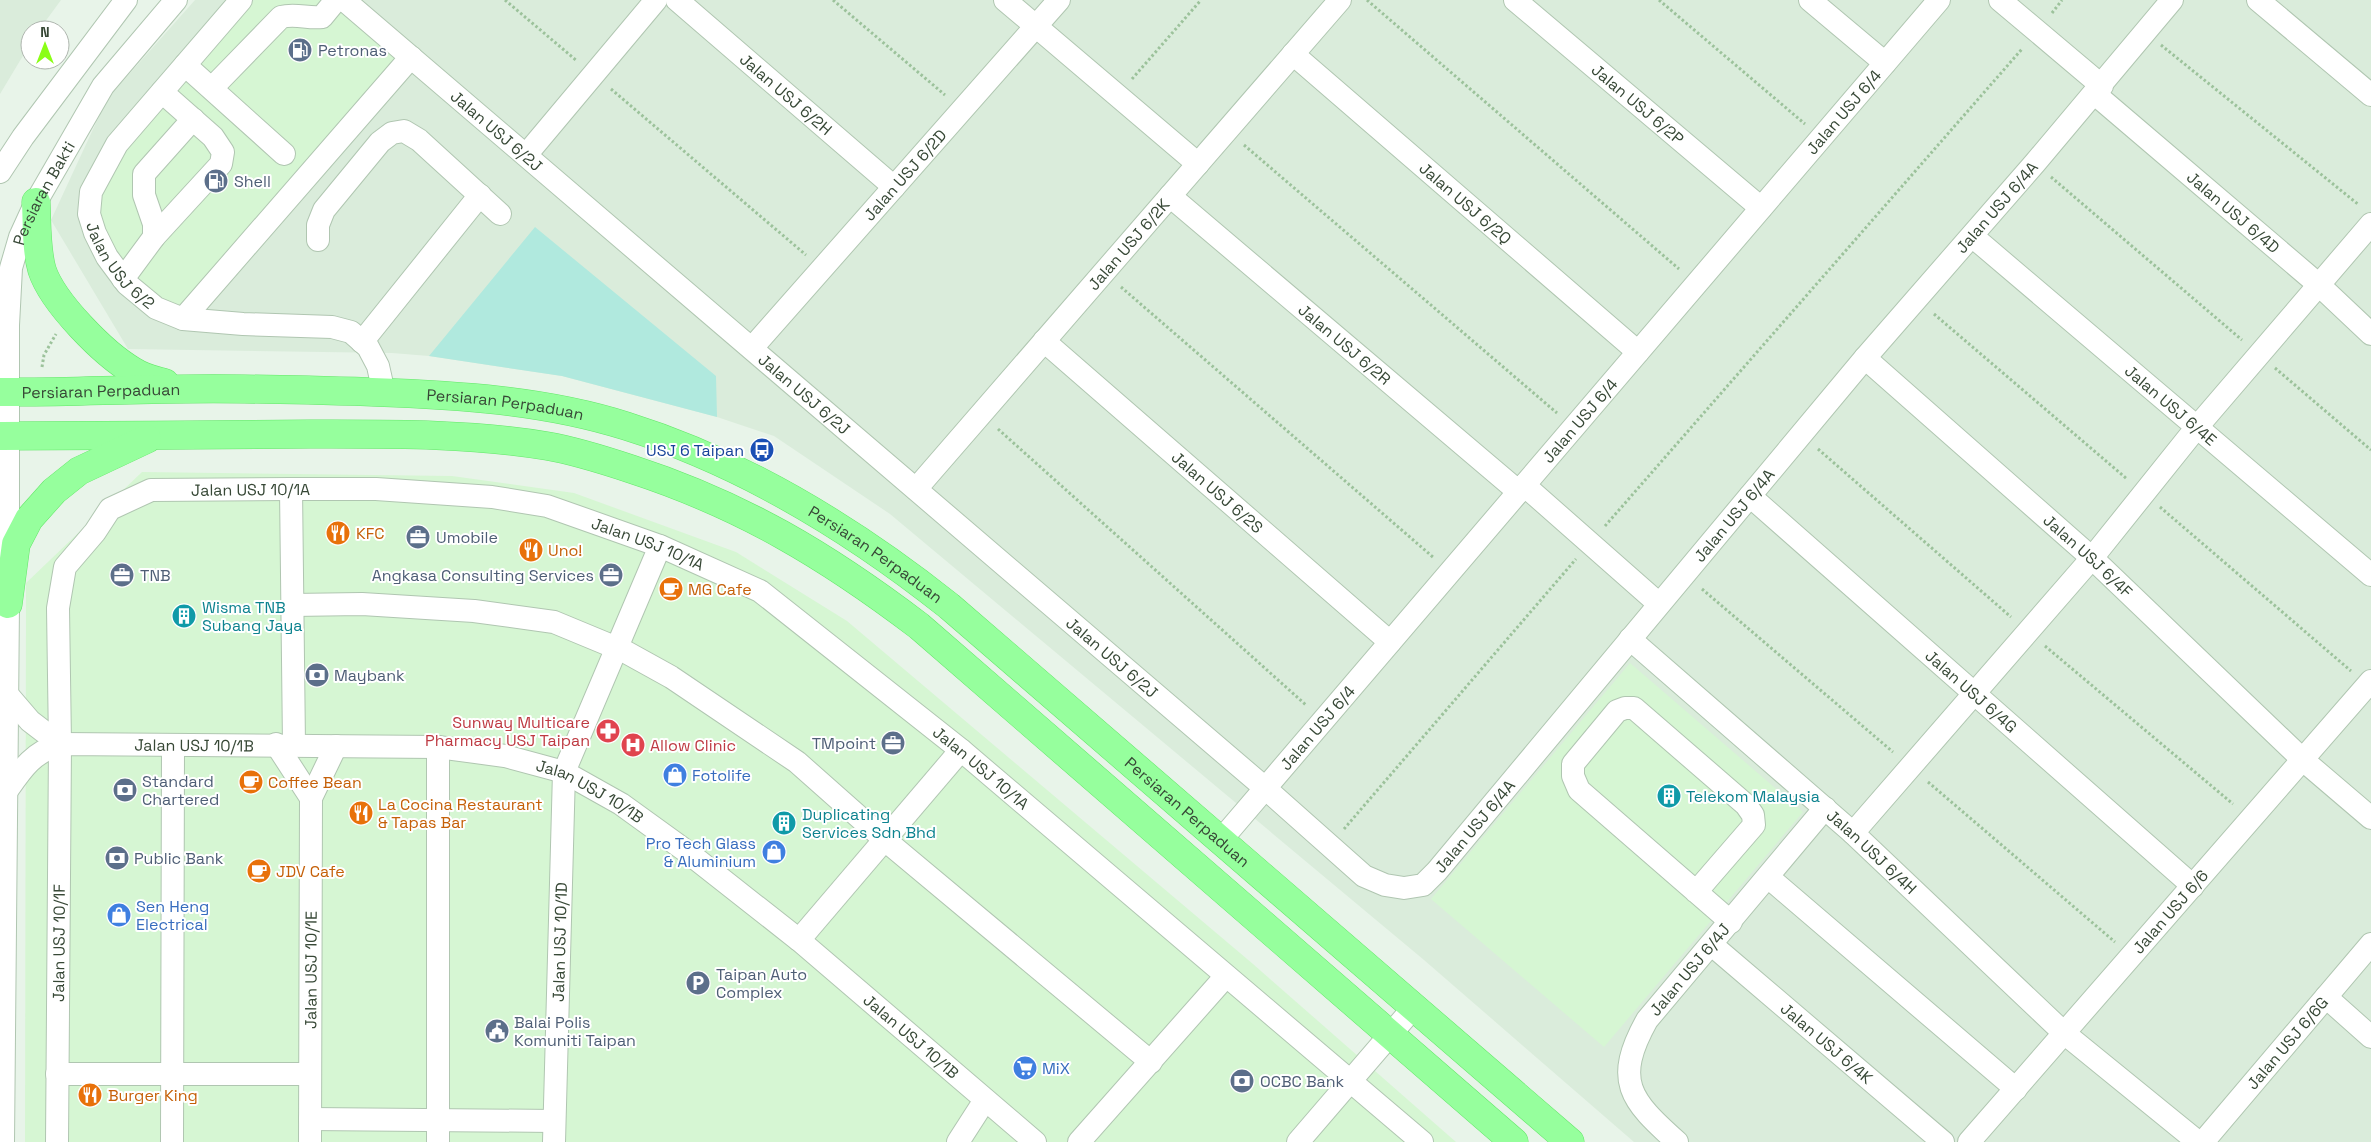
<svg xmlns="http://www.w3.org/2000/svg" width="2371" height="1142" viewBox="0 0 2371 1142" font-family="'Space Grotesk',sans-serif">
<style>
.residential{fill:#daecdb}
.commercial{fill:#d6f6d3}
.green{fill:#b0e9de}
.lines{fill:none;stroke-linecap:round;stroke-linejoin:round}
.minor-casing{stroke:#b0c6b1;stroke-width:24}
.major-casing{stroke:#64e66a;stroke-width:29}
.path{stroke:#9cc29b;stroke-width:3;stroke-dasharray:2.5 2.5;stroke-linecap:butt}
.minor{stroke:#fff;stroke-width:22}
.major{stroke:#96ff9d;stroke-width:28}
.labels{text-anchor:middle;stroke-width:4;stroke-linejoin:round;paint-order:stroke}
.service-label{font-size:16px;fill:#4e5e75;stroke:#fff;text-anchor:start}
.street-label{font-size:16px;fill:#374836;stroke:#fff}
.transit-label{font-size:16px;fill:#164399;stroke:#fff;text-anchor:end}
.food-label{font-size:16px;fill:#c56008;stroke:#fff;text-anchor:start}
.culture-label{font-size:16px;fill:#0d838f;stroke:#fff;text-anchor:start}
.health-label{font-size:16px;fill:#be3a42;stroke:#fff;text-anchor:end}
.shop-label{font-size:16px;fill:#366cbe;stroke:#fff;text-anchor:start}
</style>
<rect width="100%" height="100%" fill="#e8f4e9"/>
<!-- residential -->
<g class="residential">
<polygon points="0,0 61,0 39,30 30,30 30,44 0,94"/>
<polygon points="195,0 2371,0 2371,1142 1634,1142 1424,960 890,514 774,436 717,417 562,376 429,356 392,353 128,349 51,220 107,99"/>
</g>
<!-- commercial -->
<g class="commercial">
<polygon points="254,0 330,0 401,59 184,311 158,301 130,278 106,241 98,212 99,188 124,148"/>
<polygon points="142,472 452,476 574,493 736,552 847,621 1253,964 1456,1142 25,1142 26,583"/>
<polygon points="1630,663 1803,812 1604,1047 1431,899"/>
</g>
<!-- green -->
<polygon class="green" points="535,227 716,376 717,417 562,376 429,356"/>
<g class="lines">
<defs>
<g id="minor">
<path id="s1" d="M 241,0 L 117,144 L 91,192 L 89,214 L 95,233 L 107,257 L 127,284 L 156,308 L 183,319 L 243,324 L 332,327 L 351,332 L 368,347 L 378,366 L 384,393"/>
<path id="s2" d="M 344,0 L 1265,788 L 1364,876 L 1385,885 L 1404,888 L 1423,885 L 1437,871 L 1865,358 L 2035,163 L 2172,0"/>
<path id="s3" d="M 677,0 L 894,187"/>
<polyline points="1005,0 1198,164"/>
<path id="s4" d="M 1515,0 L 1761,208"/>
<polyline points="1810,0 1885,63"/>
<polyline points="2000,0 2102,86"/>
<polyline points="2258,0 2371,95"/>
<path id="s5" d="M 1293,54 L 1638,352"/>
<polyline points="185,65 284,154"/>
<path d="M 212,88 L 281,17 C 296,13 308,19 322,17 L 336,0"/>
<path id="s6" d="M 2095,94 L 2319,285 L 2371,334"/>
<polyline points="526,155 656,0"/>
<polyline points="0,172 23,137 126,0"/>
<path id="s7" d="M 1170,196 L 1519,492"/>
<path id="s8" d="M 1972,236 L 2371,575"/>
<polyline points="154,237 154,224 144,195 144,174 193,119"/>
<polyline points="318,240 318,225 324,210 380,142 392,133 404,131 419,140 500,214"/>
<polyline points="123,279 154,237 221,164 223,152 213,137 162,92"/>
<polyline points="183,319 411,57"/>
<path id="s9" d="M 1044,341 L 1390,642"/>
<polyline points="362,342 480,195"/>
<path id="s10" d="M 752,348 L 1059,0"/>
<path id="s11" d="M 1865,358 L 2092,558 L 2303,760 L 2371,818"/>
<polyline points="1524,485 1659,604"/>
<polyline points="291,489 294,745"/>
<path id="s12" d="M 916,489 L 1340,0"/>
<path id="s13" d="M 1750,496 L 2193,886"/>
<polyline points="292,605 362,604 474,611 554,622 624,651 671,677 797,762 885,840 1151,1062"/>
<path id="s14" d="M 1630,639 L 1853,833 L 2064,1033 L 2198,1142"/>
<polyline points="6,693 30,721 60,744"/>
<polyline points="276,744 311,798"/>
<polyline points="438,747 438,1142"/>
<path id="s15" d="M 6,792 C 22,769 32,753 60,744 L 438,747 L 505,756 L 564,772 L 621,804 L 686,851 L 799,940 L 1035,1142"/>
<polyline points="1853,833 2092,558 2197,427 2371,224"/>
<path id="s16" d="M 1221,840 L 1939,0"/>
<polyline points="1768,877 2016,1089"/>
<polyline points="1696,892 1754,825 1753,815 1746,805 1634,708 1625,708 1617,711 1573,764 1573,776 1579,790 1731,922"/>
<polyline points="799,940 961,750"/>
<path id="s17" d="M 1712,945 L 1943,1142"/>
<polyline points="2326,997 2371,1037"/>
<polyline points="57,1074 309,1074"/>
<polyline points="310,1119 554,1121"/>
<path id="s18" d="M 3,1142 L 8,604 L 8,325 L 11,268 L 20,237 L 36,202 L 103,86 L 176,0"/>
<path id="s19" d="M 57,1142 L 60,744 L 58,608 L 65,567 L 95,532 L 110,509 L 151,490 L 291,489 L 376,489 L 492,497 L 547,506 L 660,546 L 760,591 L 961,750 L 1422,1142"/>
<polyline points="172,1142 173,746"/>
<path id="s20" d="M 310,1142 L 311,798 L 336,746"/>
<path id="s21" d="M 554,1142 L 564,772 L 660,546"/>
<polyline points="958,1142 985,1100"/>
<polyline points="1079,1142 1226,976"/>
<polyline points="1298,1142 1414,1007"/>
<path id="s22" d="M 1677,1142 C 1630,1100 1613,1081 1647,1020 L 1825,808"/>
<path id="s23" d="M 1969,1142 L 2371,681"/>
<path id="s24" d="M 2203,1142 L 2371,944"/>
</g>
<g id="major">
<path d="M 36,202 C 37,224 36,249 42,270 C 53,303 104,354 133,371 C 143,378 154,380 165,383"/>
<path id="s25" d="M 0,392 C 62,393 124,389 186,389 C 248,388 310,390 372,392 C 456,395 544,400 626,426 C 744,463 852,529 949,606 L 1570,1142"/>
<path d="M 0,436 C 103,436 207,435 310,434 C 389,434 469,433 547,446 C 576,451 604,460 631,469 C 742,505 827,556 919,626 L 1514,1142"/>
<polyline points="8,604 16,544 29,519 54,491 79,471 147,439"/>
</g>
</defs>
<!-- minor casing -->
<use href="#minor" class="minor-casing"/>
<!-- major casing -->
<use href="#major" class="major-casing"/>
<!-- path -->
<g class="path">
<polyline points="505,0 577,61"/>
<polyline points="833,0 945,95"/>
<polyline points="1367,0 1679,269"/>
<polyline points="1659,0 1805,124"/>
<polyline points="2052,13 2062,0"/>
<polyline points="2161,45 2359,205"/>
<polyline points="1132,79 1201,0"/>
<polyline points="611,89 806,255"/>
<polyline points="1244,145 1557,413"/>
<polyline points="2051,177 2242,340"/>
<polyline points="1121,287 1434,558"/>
<polyline points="1934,314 2127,479"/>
<polyline points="42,367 44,355 56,334"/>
<polyline points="2275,368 2371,450"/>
<polyline points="998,429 1306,705"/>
<polyline points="1818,449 2011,617"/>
<polyline points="2160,507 2351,671"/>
<polyline points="1605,526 2022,49"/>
<polyline points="1702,589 1893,752"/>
<polyline points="2045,646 2233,804"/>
<polyline points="1928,782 2115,942"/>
<polyline points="1344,829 1576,559"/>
</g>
<!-- minor -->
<use href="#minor" class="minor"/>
<!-- major -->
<use href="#major" class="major"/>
</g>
<!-- icons -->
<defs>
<symbol id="fuel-disc" viewBox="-11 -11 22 22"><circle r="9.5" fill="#5c6f8a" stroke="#fff"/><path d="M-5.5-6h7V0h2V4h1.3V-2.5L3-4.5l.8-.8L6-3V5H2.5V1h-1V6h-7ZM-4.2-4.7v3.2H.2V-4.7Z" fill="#fff"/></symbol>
<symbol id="bus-disc" viewBox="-11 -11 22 22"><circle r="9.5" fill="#1a4fb4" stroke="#fff"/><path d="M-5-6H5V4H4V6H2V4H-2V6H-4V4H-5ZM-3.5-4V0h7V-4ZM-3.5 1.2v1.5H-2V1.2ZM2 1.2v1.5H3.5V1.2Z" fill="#fff"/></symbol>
<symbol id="restaurant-disc" viewBox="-11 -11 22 22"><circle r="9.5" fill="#e8710a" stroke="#fff"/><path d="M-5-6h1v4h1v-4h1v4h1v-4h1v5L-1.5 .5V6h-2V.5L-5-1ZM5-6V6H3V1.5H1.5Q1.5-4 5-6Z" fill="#fff"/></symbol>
<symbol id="office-disc" viewBox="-11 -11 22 22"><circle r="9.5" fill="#5c6f8a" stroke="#fff"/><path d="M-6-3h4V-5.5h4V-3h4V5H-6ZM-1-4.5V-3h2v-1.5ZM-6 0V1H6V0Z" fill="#fff"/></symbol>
<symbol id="cafe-disc" viewBox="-11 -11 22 22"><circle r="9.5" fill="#e8710a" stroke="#fff"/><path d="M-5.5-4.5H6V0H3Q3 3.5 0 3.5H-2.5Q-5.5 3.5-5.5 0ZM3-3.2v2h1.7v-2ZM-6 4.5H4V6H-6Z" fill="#fff"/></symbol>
<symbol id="building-disc" viewBox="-11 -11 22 22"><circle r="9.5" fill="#0f9aa8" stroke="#fff"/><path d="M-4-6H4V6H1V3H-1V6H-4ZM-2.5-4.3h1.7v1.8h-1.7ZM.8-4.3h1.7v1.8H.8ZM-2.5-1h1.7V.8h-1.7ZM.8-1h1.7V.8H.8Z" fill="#fff"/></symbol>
<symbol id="bank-disc" viewBox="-11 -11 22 22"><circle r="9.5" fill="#5c6f8a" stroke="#fff"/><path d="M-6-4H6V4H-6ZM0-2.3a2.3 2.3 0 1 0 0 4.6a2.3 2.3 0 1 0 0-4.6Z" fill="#fff"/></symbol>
<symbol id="pharmacy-disc" viewBox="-11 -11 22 22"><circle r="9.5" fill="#e0444e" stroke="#fff"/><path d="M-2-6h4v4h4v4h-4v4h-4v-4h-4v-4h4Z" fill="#fff"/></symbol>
<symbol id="hospital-disc" viewBox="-11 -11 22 22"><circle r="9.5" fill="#e0444e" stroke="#fff"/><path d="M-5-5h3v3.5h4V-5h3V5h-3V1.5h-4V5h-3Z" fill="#fff"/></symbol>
<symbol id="shop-disc" viewBox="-11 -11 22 22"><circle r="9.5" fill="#3f7fe0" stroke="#fff"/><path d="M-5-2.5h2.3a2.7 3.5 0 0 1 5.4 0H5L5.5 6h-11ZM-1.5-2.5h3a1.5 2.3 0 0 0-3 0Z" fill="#fff"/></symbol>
<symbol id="parking-disc" viewBox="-11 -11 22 22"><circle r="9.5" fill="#5c6f8a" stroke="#fff"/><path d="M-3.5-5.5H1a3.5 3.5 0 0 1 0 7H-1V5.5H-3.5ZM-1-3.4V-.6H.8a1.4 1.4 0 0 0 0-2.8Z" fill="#fff"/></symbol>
<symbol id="civic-disc" viewBox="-11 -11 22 22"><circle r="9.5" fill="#5c6f8a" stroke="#fff"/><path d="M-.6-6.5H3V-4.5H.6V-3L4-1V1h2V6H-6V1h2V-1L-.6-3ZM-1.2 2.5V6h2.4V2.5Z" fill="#fff"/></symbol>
<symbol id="supermarket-disc" viewBox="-11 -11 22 22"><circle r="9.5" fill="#3f7fe0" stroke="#fff"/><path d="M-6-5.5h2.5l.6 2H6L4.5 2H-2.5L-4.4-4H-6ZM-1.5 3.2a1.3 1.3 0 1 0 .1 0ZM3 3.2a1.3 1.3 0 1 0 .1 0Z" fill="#fff"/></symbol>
</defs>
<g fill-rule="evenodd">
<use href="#fuel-disc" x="286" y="36" width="28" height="28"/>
<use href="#fuel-disc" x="202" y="167" width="28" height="28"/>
<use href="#bus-disc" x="748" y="436" width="28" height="28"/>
<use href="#restaurant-disc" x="324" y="519" width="28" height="28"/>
<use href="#office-disc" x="404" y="523" width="28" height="28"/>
<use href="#restaurant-disc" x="517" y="536" width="28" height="28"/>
<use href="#office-disc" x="108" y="561" width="28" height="28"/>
<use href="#office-disc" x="597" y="561" width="28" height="28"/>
<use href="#cafe-disc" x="657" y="575" width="28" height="28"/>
<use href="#building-disc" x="170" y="602" width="28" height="28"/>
<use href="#bank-disc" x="303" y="661" width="28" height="28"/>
<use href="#pharmacy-disc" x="594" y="717" width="28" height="28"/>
<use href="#office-disc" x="879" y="729" width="28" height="28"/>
<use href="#hospital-disc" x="619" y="731" width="28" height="28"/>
<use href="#shop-disc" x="661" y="761" width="28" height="28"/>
<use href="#cafe-disc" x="237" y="768" width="28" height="28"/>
<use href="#bank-disc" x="111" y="776" width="28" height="28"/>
<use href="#building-disc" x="1655" y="782" width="28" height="28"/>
<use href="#restaurant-disc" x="347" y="799" width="28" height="28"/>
<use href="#building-disc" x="770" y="809" width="28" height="28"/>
<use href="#shop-disc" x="760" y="838" width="28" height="28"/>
<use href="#bank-disc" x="103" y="844" width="28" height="28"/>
<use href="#cafe-disc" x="245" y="857" width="28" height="28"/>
<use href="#shop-disc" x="105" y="901" width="28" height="28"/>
<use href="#parking-disc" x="684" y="969" width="28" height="28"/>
<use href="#civic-disc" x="483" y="1017" width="28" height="28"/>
<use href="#supermarket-disc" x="1011" y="1054" width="28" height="28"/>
<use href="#bank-disc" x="1228" y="1067" width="28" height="28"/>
<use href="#restaurant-disc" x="76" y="1081" width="28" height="28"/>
</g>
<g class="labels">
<!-- service labels -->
<g class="service-label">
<text x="318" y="56">Petronas</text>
<text x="234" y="187">Shell</text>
<text x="436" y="543">Umobile</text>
<text x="140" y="581">TNB</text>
<text x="594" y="581" text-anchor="end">Angkasa Consulting Services</text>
<text x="334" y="681">Maybank</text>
<text x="876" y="749" text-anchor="end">TMpoint</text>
<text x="142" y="787">Standard<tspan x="142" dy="18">Chartered</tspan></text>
<text x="134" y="864">Public Bank</text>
<text x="716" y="980">Taipan Auto<tspan x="716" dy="18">Complex</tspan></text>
<text x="514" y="1028">Balai Polis<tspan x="514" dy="18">Komuniti Taipan</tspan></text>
<text x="1260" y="1087">OCBC Bank</text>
</g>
<!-- street labels -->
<g class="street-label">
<text dy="6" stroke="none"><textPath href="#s3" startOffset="144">Jalan USJ 6/2H</textPath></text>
<text dy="6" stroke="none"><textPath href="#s4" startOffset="161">Jalan USJ 6/2P</textPath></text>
<text dy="6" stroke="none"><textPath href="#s16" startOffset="958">Jalan USJ 6/4</textPath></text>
<text dy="6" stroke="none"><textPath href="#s2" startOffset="201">Jalan USJ 6/2J</textPath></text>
<text dy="6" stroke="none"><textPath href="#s10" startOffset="231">Jalan USJ 6/2D</textPath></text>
<text dy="6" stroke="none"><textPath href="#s18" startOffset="956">Persiaran Bakti</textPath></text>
<text dy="6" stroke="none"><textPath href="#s5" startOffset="228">Jalan USJ 6/2Q</textPath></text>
<text dy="6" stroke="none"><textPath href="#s2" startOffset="2294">Jalan USJ 6/4A</textPath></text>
<text dy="6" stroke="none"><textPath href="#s6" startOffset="182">Jalan USJ 6/4D</textPath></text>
<text dy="6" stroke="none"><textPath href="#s12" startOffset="324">Jalan USJ 6/2K</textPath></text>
<text dy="6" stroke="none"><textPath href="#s1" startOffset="328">Jalan USJ 6/2</textPath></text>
<text dy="6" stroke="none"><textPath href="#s7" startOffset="229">Jalan USJ 6/2R</textPath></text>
<text dy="6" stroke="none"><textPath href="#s25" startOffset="101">Persiaran Perpaduan</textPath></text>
<text dy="6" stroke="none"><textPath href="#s2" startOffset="606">Jalan USJ 6/2J</textPath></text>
<text dy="6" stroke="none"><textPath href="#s8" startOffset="261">Jalan USJ 6/4E</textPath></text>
<text dy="6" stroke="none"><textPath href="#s25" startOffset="506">Persiaran Perpaduan</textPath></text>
<text dy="6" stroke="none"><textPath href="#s16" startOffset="552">Jalan USJ 6/4</textPath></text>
<text dy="6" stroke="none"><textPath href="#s19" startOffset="794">Jalan USJ 10/1A</textPath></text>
<text dy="6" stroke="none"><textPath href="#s9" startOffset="230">Jalan USJ 6/2S</textPath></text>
<text dy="6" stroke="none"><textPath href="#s2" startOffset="1889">Jalan USJ 6/4A</textPath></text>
<text dy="6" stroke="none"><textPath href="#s19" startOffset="1199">Jalan USJ 10/1A</textPath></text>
<text dy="6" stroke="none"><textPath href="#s25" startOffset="911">Persiaran Perpaduan</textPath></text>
<text dy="6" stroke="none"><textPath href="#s11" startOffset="298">Jalan USJ 6/4F</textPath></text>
<text dy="6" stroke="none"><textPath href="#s2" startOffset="1011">Jalan USJ 6/2J</textPath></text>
<text dy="6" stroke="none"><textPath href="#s13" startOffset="295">Jalan USJ 6/4G</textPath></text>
<text dy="6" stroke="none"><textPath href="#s16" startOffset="148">Jalan USJ 6/4</textPath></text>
<text dy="6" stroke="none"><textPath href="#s15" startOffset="208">Jalan USJ 10/1B</textPath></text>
<text dy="6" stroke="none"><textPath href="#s19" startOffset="1604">Jalan USJ 10/1A</textPath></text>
<text dy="6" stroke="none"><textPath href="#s15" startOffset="612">Jalan USJ 10/1B</textPath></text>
<text dy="6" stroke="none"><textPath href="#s25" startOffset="1316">Persiaran Perpaduan</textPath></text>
<text dy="6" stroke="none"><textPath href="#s2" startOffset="1484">Jalan USJ 6/4A</textPath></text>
<text dy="6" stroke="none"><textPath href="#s14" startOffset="322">Jalan USJ 6/4H</textPath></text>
<text dy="6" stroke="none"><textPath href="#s23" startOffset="306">Jalan USJ 6/6</textPath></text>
<text dy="6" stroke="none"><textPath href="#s21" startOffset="200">Jalan USJ 10/1D</textPath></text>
<text dy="6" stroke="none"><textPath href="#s19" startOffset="199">Jalan USJ 10/1F</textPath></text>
<text dy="6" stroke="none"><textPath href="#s20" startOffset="172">Jalan USJ 10/1E</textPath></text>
<text dy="6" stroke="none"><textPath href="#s22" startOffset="209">Jalan USJ 6/4J</textPath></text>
<text dy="6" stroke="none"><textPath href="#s15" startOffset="1018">Jalan USJ 10/1B</textPath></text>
<text dy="6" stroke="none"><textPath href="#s24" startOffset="130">Jalan USJ 6/6G</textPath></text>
<text dy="6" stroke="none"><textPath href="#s17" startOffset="151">Jalan USJ 6/4K</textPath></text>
</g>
<!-- transit labels -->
<g class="transit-label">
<text x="744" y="456">USJ 6 Taipan</text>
</g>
<!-- food labels -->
<g class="food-label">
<text x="356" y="539">KFC</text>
<text x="548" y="556">Uno!</text>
<text x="688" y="595">MG Cafe</text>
<text x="268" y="788">Coffee Bean</text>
<text x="378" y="810">La Cocina Restaurant<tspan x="378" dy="18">&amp; Tapas Bar</tspan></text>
<text x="276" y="877">JDV Cafe</text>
<text x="108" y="1101">Burger King</text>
</g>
<!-- culture labels -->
<g class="culture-label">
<text x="202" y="613">Wisma TNB<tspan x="202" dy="18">Subang Jaya</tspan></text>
<text x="1686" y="802">Telekom Malaysia</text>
<text x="802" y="820">Duplicating<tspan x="802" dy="18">Services Sdn Bhd</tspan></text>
</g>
<!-- health labels -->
<g class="health-label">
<text x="590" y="728">Sunway Multicare<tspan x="590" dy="18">Pharmacy USJ Taipan</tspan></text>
<text x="650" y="751" text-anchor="start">Allow Clinic</text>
</g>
<!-- shop labels -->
<g class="shop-label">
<text x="692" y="781">Fotolife</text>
<text x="756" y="849" text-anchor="end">Pro Tech Glass<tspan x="756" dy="18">&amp; Aluminium</tspan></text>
<text x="136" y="912">Sen Heng<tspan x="136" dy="18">Electrical</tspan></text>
<text x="1042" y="1074">MiX</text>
</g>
</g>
<!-- north arrow -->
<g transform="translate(45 45)"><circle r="24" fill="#ffffff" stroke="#afb6af"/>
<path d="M0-4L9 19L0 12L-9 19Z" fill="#8bfe16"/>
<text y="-8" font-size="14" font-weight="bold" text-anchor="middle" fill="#374836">N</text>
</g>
</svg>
